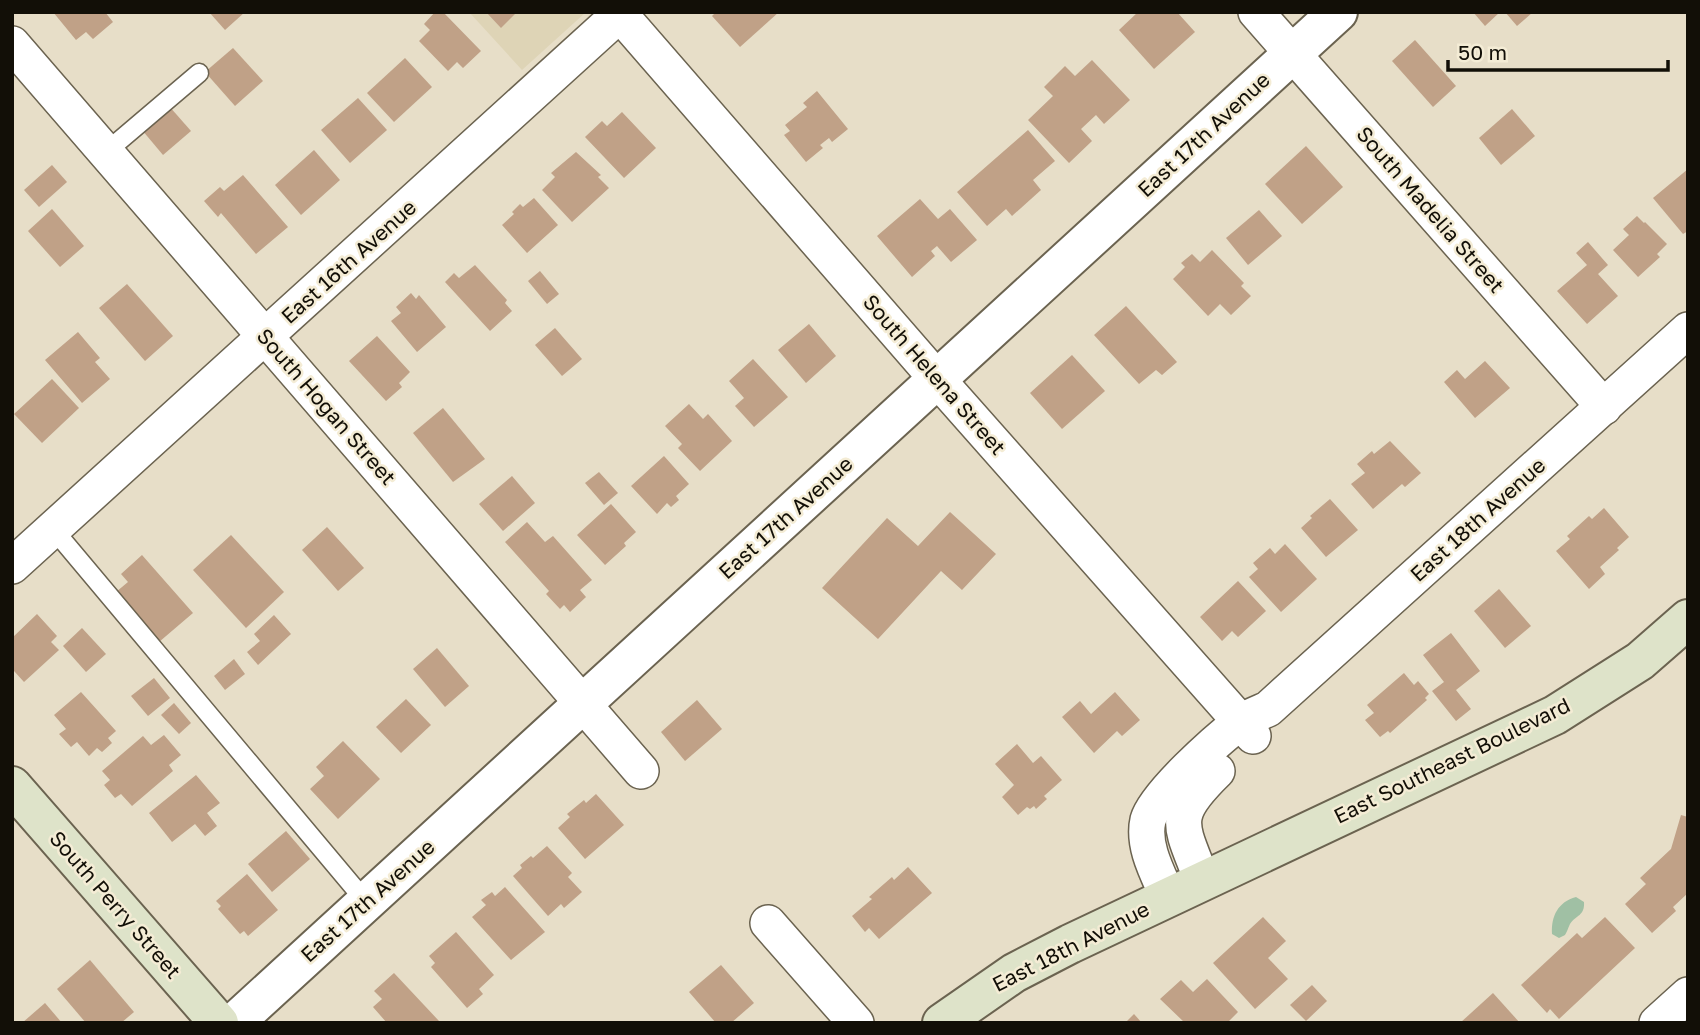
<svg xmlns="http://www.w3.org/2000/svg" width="1700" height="1035" viewBox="0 0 1700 1035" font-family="'Golos Text',sans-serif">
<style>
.built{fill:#ded4b6}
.water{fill:#a0c0a4}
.building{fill:#c0a187}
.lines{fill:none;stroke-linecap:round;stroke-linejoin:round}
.service-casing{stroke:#6b6350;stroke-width:21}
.minor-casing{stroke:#6b6350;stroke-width:38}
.tertiary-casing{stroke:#6b6350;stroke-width:42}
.secondary-casing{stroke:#6b6350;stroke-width:42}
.service{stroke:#fff;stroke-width:18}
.minor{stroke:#fff;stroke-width:35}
.tertiary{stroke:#fff;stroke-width:38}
.secondary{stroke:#dee3c9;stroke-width:38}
.labels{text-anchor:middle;stroke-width:5;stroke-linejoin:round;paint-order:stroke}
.street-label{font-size:21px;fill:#120f07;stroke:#f4ecd5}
</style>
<rect width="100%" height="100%" fill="#e7dec8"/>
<!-- built -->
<polygon class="built" points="469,12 585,12 585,13 522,70"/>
<!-- water -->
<path class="water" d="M 1576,897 L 1584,902 C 1585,916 1576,915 1570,924 C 1568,928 1567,932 1565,935 L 1559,938 L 1552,934 C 1551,916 1558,902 1576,897 Z"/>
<!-- building -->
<g class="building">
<polygon points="53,12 105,12 113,22 93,39 86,32 76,40"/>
<polygon points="209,12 245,12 225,30"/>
<polygon points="435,12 443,12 481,51 463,68 457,62 448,71 419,41 430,30 424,24"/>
<polygon points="486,12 517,12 501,28"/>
<polygon points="716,12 779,12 740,47 712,16"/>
<polygon points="1138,12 1177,12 1195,32 1154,69 1119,30"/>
<polygon points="1473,12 1500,12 1485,26"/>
<polygon points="1505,12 1533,12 1517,26"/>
<polygon points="1415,40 1456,86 1433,107 1392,61"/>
<polygon points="233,48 263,81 235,106 205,72"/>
<polygon points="405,58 432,87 394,122 367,93"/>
<polygon points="1092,60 1130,100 1104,124 1096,115 1081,129 1092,141 1069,163 1028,120 1053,96 1044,87 1065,66 1075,76"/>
<polygon points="817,91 848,129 832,142 829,138 820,145 823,148 806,162 784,135 790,131 785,125 807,107 803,103"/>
<polygon points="358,98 387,130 350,163 321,130"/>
<polygon points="169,106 191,131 163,155 142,130"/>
<polygon points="1512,109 1535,136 1501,165 1479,138"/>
<polygon points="622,112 656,148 624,178 585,137 602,121 607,126"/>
<polygon points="1028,130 1055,161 1033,180 1041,190 1012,216 1006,209 987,226 957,192"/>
<polygon points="1306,146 1343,187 1302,224 1265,184"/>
<polygon points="314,150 340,180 301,215 275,185"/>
<polygon points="576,152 601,175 598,177 609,188 572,222 542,190 555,177 551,173"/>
<polygon points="52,165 67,182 39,207 24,190"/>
<polygon points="1688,169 1688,231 1683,234 1653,198"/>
<polygon points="243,175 288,227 256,254 221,213 218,217 204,201 220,187 224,191"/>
<polygon points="534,198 558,225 527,253 502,225 514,214 512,212 520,204 523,207"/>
<polygon points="920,199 938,219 950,209 977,240 951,262 937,246 931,251 935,256 912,277 877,236"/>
<polygon points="52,209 84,246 60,267 28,231"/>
<polygon points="1259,210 1282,236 1248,265 1226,238"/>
<polygon points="1637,216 1644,223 1645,222 1667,244 1657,254 1660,257 1638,277 1613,250 1629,235 1623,229"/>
<polygon points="1588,242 1608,265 1598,274 1618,296 1587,324 1557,291 1587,265 1576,253"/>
<polygon points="1212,250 1244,283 1241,286 1251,296 1231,315 1220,304 1208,316 1173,279 1185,267 1181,263 1192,254 1200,262"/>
<polygon points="475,265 507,300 505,303 512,311 490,331 445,282 454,273 459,278"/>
<polygon points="540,271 559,294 547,304 528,281"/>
<polygon points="127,284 173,336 145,361 99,308"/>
<polygon points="411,293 416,299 419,295 446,327 417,352 391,321 401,313 396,307"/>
<polygon points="1126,306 1177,362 1162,375 1156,370 1139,384 1094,335"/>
<polygon points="809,324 836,356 806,383 778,350"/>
<polygon points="555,328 582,359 562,376 535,345"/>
<polygon points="78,332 100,358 95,362 110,379 82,403 45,360"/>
<polygon points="377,336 410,372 399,383 402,387 386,401 349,361"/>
<polygon points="1072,355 1105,391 1062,429 1030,393"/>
<polygon points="753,359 788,397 754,427 735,406 744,398 729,381"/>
<polygon points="1485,361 1510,388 1475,418 1444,382 1457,370 1465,379"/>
<polygon points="52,379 79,408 42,443 14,414"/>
<polygon points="689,404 703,419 708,414 732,441 700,471 678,448 682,444 665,426"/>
<polygon points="443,408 485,459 453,482 413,433"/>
<polygon points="1390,441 1421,473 1405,487 1402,484 1373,509 1351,484 1365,473 1357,464 1372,451 1374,454"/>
<polygon points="664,456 689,484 676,496 679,500 671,507 667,503 657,514 631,486"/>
<polygon points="599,472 618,493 604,505 585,483"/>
<polygon points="512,476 535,503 503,531 479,504"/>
<polygon points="1330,499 1358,530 1326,557 1301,528 1312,518 1310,516"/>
<polygon points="611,504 636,532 624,543 626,546 605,565 577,535"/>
<polygon points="1604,508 1629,537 1617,548 1619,550 1600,567 1605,574 1589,589 1556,551 1570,539 1567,536 1589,516 1592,519"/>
<polygon points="950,512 996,554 962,590 941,571 878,639 822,588 887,518 918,546"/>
<polygon points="527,522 545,542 553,536 592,580 580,590 586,597 570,612 564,605 560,609 546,594 549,591 505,542"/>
<polygon points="327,527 364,568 338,591 302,550"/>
<polygon points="231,535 284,592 246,628 193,570"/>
<polygon points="1285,544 1317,579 1281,612 1249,577 1258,569 1253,563 1270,548 1275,554"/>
<polygon points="142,555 193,613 159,642 116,592 128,582 121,574"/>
<polygon points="1238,581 1266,611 1238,637 1232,631 1222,641 1200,617"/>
<polygon points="1499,589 1531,626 1505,648 1474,611"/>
<polygon points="37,614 57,636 51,642 59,650 24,682 14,671 12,672 12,638"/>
<polygon points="274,615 291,634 258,665 247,652 260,641 254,634"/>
<polygon points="82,628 106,654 86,672 63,646"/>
<polygon points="1451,633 1480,671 1456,690 1471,709 1456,721 1432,691 1444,682 1423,655"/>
<polygon points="437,648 469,686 445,707 413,669"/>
<polygon points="234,659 245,674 225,690 214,676"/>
<polygon points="1404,673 1414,685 1418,681 1429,694 1425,698 1427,700 1390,733 1388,731 1380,737 1365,720 1374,713 1367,705"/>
<polygon points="154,678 170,698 148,716 131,696"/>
<polygon points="81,692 116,731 108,738 112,743 102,752 97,748 89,756 77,742 71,747 59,734 66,729 54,715"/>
<polygon points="1115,692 1140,720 1122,736 1117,731 1094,753 1062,717 1080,701 1091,714"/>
<polygon points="406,699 431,725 401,753 376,727"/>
<polygon points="697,700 722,729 685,761 661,732"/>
<polygon points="174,703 191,723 179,734 161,715"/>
<polygon points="164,735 181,755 169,765 173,771 132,806 121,794 115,798 104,785 110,780 102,771 143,736 151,745"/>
<polygon points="343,741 380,779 338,819 310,789 324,776 316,767"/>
<polygon points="1017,744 1033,763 1041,756 1062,780 1044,796 1047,799 1036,809 1034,806 1030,809 1027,807 1018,815 1002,797 1014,785 995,764"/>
<polygon points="196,775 220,803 207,813 217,826 205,836 195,824 172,842 149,813"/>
<polygon points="596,794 624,825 585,859 558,828 570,817 567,814 584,800 586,803"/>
<polygon points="1681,815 1688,817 1688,893 1673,907 1676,911 1652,933 1625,904 1646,884 1640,878 1671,849"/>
<polygon points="286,831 310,859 272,892 248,864"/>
<polygon points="547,846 572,873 568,877 582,892 564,908 561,904 548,916 513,876 522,868 520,865 531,856 533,858"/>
<polygon points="908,867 932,893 879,939 869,928 865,932 852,916 872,899 869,897 892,877 894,880"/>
<polygon points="247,874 278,910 248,936 244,931 240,934 218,909 221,906 216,901"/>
<polygon points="505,887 545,932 511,960 472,917 486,905 481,900 492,892 495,896"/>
<polygon points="1263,917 1286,941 1268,958 1288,979 1255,1009 1213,963"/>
<polygon points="1605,917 1635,948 1559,1019 1550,1009 1547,1013 1521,985 1577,933 1582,938"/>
<polygon points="456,932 494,975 479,989 483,994 467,1008 431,967 435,963 429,956"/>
<polygon points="90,960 134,1012 121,1023 86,1023 57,989"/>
<polygon points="721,965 754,1003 731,1023 716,1023 689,992"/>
<polygon points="394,973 439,1021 437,1023 387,1023 373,1007 382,999 374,991"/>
<polygon points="1207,979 1238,1012 1227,1023 1185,1023 1160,999 1181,980 1193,992"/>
<polygon points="1312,985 1327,1001 1306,1021 1290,1005"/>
<polygon points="1493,993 1520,1023 1460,1023"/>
<polygon points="45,1003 62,1023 22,1023"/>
<polygon points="1134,1014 1142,1023 1125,1023"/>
</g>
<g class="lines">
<defs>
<g id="service">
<polyline points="106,152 199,73"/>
<polyline points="54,530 367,903"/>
</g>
<g id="minor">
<polyline points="618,12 937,379 1253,736"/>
<polyline points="1256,12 1604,407"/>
<polyline points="12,44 641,771"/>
<polyline points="12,566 622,12"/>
<path d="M 1202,880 C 1180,823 1170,817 1217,771"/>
<path d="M 1168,897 C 1158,874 1142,846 1148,820 C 1155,795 1217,740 1239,723 C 1248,717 1259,713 1268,709 L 1688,330"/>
<polyline points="768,923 856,1023"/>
<polyline points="1657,1023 1688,995"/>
</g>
<polyline id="tertiary" points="234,1023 1338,12"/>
<g id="secondary">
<polyline points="12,786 219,1023"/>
<polyline points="942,1023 1014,973 1070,944 1555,715 1640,661 1688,619"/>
</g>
</defs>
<!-- service casing -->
<use href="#service" class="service-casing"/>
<!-- minor casing -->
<use href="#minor" class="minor-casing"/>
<!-- tertiary casing -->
<use href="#tertiary" class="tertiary-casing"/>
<!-- secondary casing -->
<use href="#secondary" class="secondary-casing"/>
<!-- service -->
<use href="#service" class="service"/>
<!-- minor -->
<use href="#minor" class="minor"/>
<!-- tertiary -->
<use href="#tertiary" class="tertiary"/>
<!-- secondary -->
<use href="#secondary" class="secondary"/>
</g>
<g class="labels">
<!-- street labels -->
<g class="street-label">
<text transform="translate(1204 135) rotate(-43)" y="7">East 17th Avenue</text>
<text transform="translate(1430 210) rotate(49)" y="7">South Madelia Street</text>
<text transform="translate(349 262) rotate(-42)" y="7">East 16th Avenue</text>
<text transform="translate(934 375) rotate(49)" y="7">South Helena Street</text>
<text transform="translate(326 407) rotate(49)" y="7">South Hogan Street</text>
<text transform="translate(786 518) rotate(-42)" y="7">East 17th Avenue</text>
<text transform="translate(1478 520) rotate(-42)" y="7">East 18th Avenue</text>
<text transform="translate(1452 761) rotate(-26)" y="7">East Southeast Boulevard</text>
<text transform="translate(368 901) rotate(-42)" y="7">East 17th Avenue</text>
<text transform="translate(115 905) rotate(49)" y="7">South Perry Street</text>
<text transform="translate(1071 947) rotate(-27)" y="7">East 18th Avenue</text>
</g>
</g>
<!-- border -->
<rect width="1700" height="1035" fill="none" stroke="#120f07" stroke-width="28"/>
<!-- scale -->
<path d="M1448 60v10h220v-10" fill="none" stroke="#120f07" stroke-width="3.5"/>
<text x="1458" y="60" font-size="21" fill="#120f07" stroke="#f4ecd5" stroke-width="5" paint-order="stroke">50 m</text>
</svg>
